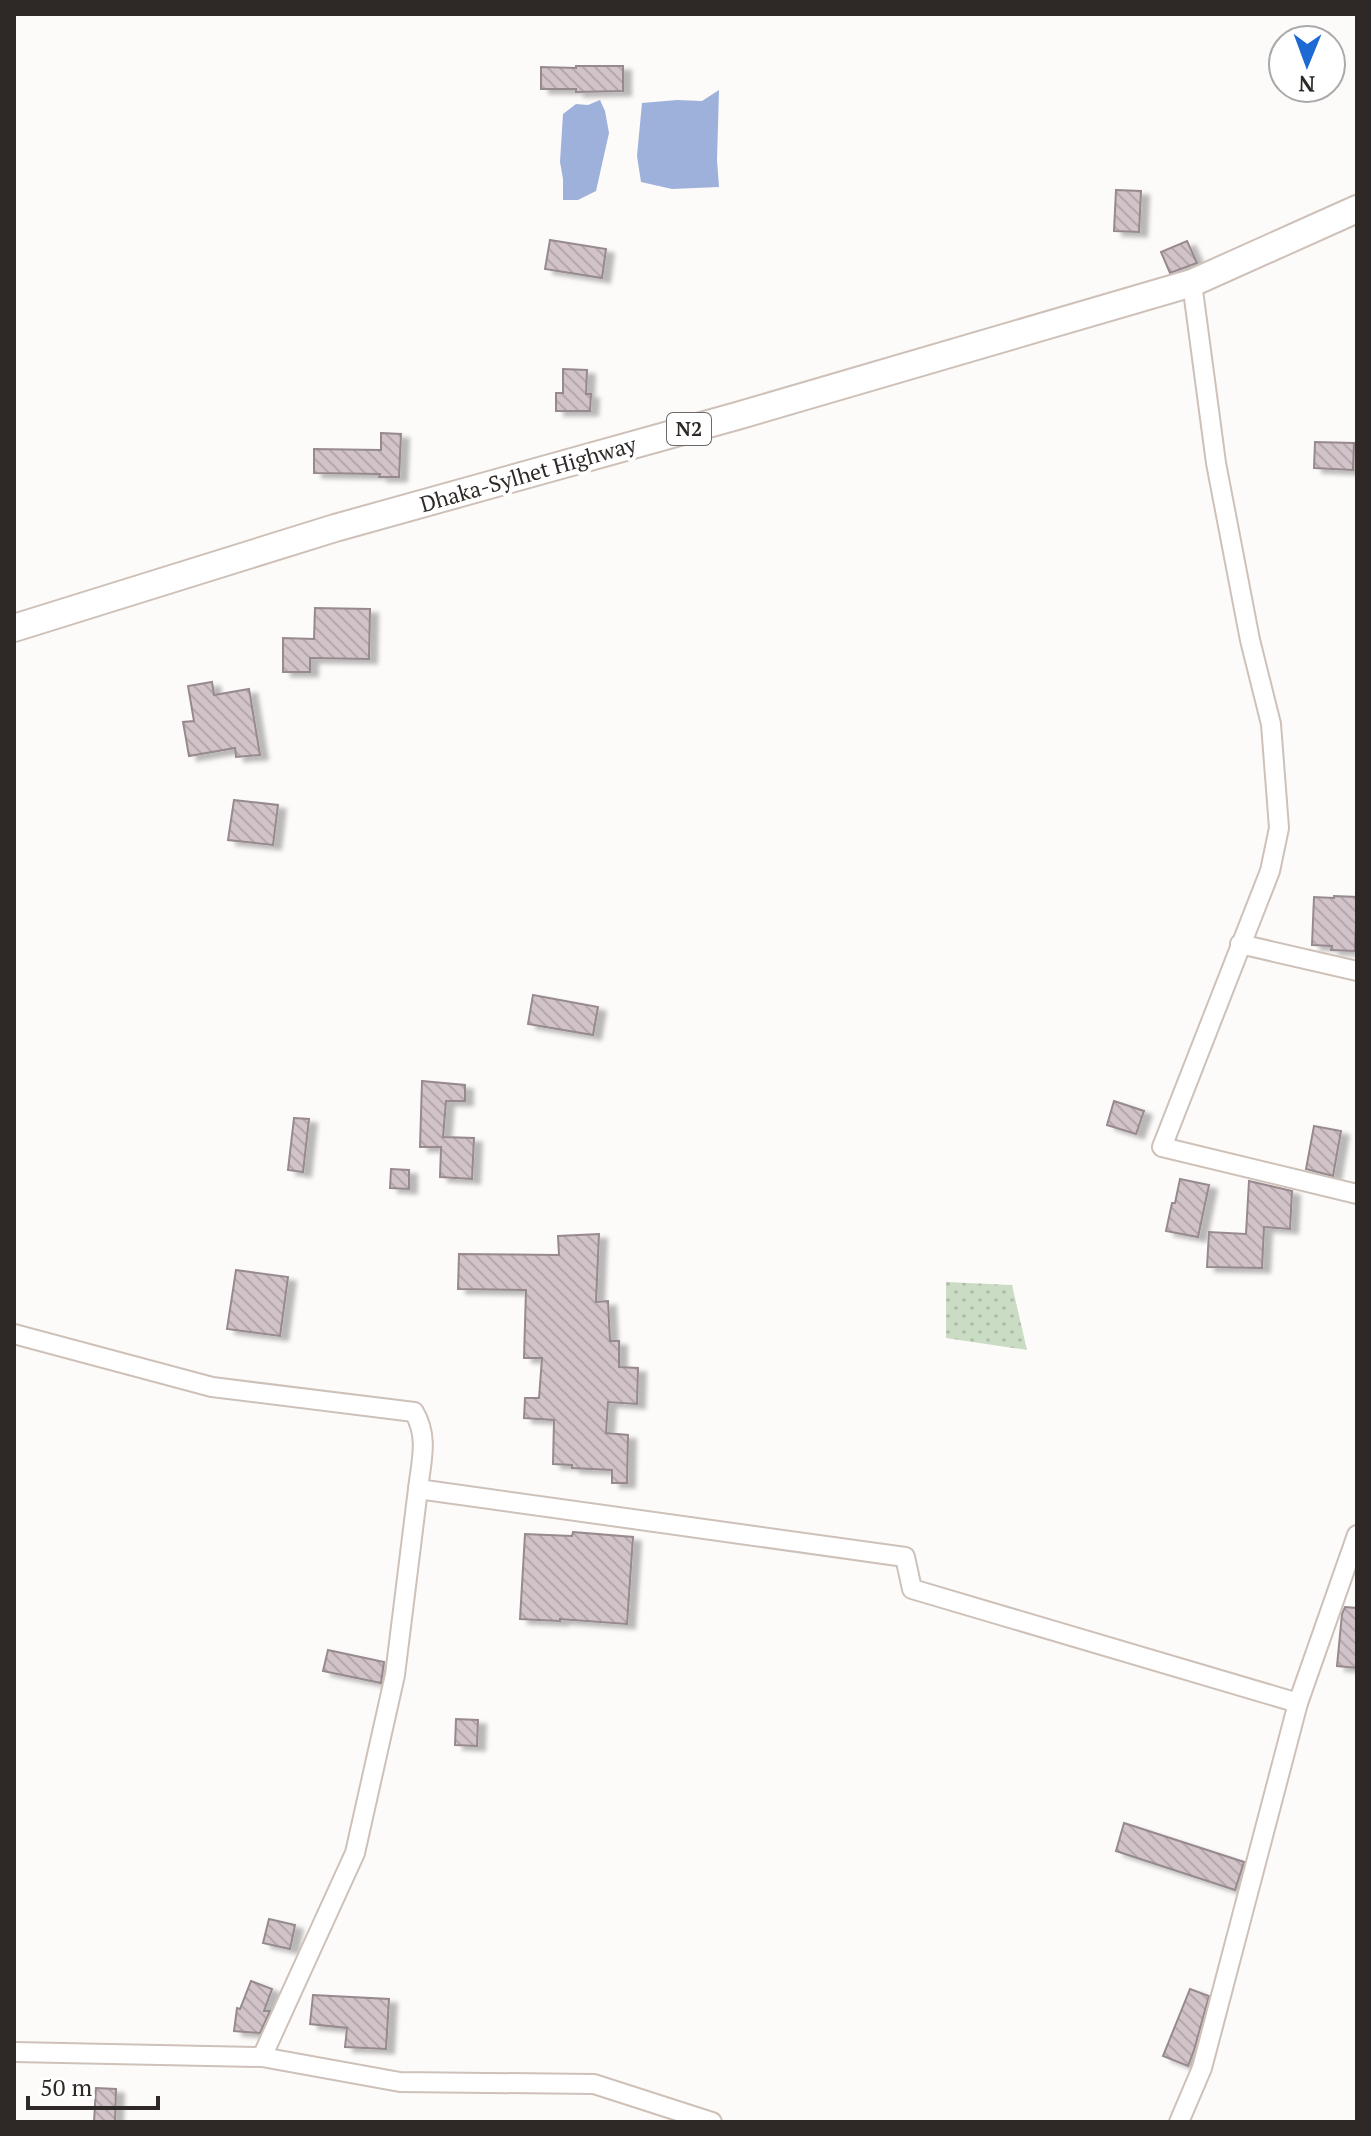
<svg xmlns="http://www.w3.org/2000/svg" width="1371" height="2136" viewBox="0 0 1371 2136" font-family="'PT Serif',serif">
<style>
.grass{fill:url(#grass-dots)}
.water{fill:#9db1da}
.building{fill:url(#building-back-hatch);stroke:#978a8f;stroke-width:2;filter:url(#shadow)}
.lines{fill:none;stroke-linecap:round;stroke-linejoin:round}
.minor-casing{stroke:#cdc1b9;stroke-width:22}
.highway-casing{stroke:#cdc1b9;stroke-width:30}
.minor{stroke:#fff;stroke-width:18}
.highway{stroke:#fff;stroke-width:26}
.labels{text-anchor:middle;stroke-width:8;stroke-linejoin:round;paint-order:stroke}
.shield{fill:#fff;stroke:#6d6968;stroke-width:2}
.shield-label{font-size:20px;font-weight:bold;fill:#2e2927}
.street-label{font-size:22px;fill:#2e2927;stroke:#fff}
</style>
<defs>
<pattern id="grass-dots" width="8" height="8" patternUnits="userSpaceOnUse" patternTransform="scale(2)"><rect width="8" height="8" fill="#cadcc3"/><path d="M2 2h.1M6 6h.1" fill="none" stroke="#aebda8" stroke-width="1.8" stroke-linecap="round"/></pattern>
<pattern id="building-back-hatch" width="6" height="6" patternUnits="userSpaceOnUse" patternTransform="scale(2)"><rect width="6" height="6" fill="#d1c3c8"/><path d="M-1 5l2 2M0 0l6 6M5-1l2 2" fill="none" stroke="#b4a8ac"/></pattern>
<filter id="shadow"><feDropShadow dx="8" dy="4.5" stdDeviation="2" flood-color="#0004"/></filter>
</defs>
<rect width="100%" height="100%" fill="#fdfbf9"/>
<!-- grass -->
<polygon class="grass" points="946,1282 1012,1285 1027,1350 946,1338"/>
<!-- water -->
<g class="water">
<polygon points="719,90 717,160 719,187 672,189 641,182 637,156 642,103 677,100 702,101"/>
<polygon points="600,100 605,111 609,133 596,191 578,200 563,200 563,179 560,162 563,114 576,104 588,105"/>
</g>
<!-- building -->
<g class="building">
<polygon points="576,66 623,66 623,91 576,92 576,89 541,89 541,67 576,68"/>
<polygon points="1116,190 1141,191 1139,232 1114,231"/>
<polygon points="550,240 606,249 602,278 545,269"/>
<polygon points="1187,241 1197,263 1170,273 1161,252"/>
<polygon points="563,369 587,370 586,394 591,394 590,411 556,411 556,393 563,393"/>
<polygon points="381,433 401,434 399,477 379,477 380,474 314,473 314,449 381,450"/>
<polygon points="1315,442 1354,443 1353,470 1314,468"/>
<polygon points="315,608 370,609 369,659 310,658 310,672 283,672 283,638 314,639"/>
<polygon points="212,682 214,695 249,689 260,755 236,757 235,748 189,756 183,722 194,721 188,686"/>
<polygon points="234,800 278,805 273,845 228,840"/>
<polygon points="1334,896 1357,897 1355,951 1331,950 1332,946 1312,945 1314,897 1334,898"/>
<polygon points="533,995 598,1007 593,1035 528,1024"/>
<polygon points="422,1081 465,1085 465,1101 446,1101 443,1137 474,1138 472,1179 440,1177 441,1147 420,1147"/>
<polygon points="1114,1101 1144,1111 1136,1134 1107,1125"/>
<polygon points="294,1118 309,1119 303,1172 288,1170"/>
<polygon points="1314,1126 1341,1131 1333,1176 1306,1169"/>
<polygon points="391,1169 409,1170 409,1189 390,1188"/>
<polygon points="1180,1179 1209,1185 1198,1237 1166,1231 1172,1203 1175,1203"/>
<polygon points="1249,1181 1292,1191 1290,1229 1264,1227 1262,1268 1207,1267 1209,1232 1246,1234"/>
<polygon points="599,1234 596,1302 608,1301 610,1341 619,1341 619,1367 638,1368 637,1404 608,1402 606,1433 628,1435 627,1483 612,1483 612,1470 572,1468 572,1465 553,1464 554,1420 524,1418 525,1398 539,1398 542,1358 524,1358 526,1290 458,1289 459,1254 559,1255 558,1236"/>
<polygon points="236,1270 288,1277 280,1336 227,1329"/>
<polygon points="573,1532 633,1537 627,1624 560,1619 560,1621 520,1619 525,1534 572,1536"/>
<polygon points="1345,1607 1357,1608 1357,1668 1337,1666 1342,1614"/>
<polygon points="328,1650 384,1662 381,1683 323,1671"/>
<polygon points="456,1719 478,1720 477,1746 455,1745"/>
<polygon points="1124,1823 1244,1862 1235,1890 1116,1851"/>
<polygon points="269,1919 295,1925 290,1949 263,1943"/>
<polygon points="251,1981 272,1989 264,2011 270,2011 260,2033 234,2031 237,2008 240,2009"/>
<polygon points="1190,1989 1209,1996 1194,2050 1188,2066 1163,2056"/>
<polygon points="313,1995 389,1999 386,2049 345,2047 347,2028 310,2024"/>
<polygon points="96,2088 116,2089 115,2122 94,2122"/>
</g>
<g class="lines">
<defs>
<g id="minor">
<polyline points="1192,283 1216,463 1250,640 1271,724 1279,828 1270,871 1162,1147 1357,1194"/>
<polyline points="1240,944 1357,971"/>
<path d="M 14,1334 L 212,1387 L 414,1412 C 429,1437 421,1462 418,1489 L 905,1557 L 912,1589 L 1298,1703"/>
<polyline points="14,2052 262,2057 400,2082 594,2084 712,2122"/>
<polyline points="262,2057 355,1853 395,1675 418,1489"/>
<polyline points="1179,2122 1202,2068 1298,1703 1357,1535"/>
</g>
<polyline id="highway" points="14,628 335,528 737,416 1192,283 1357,209"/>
</defs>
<!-- minor casing -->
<use href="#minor" class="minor-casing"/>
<!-- highway casing -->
<use href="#highway" class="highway-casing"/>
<!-- minor -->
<use href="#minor" class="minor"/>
<!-- highway -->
<use href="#highway" class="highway"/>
</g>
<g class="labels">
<!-- shield labels -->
<rect class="shield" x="667" y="413" width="44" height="32" rx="6"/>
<g class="shield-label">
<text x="689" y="436">N2</text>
</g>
<!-- street labels -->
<g class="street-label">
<text transform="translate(528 474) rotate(-16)" y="8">Dhaka-Sylhet Highway</text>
</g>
</g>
<!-- border -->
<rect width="1371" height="2136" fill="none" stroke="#2e2927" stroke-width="32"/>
<!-- north arrow -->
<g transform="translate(1307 64) rotate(181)"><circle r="38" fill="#ffffff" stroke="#aba9a9" stroke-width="2"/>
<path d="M0-6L14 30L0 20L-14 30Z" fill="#1e69d4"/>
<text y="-12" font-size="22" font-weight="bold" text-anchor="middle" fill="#2e2927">N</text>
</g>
<!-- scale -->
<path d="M28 2096v12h130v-12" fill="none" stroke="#2e2927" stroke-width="4"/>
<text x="40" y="2096" font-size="24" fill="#2e2927" stroke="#ffffff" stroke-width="6" paint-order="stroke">50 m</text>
</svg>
